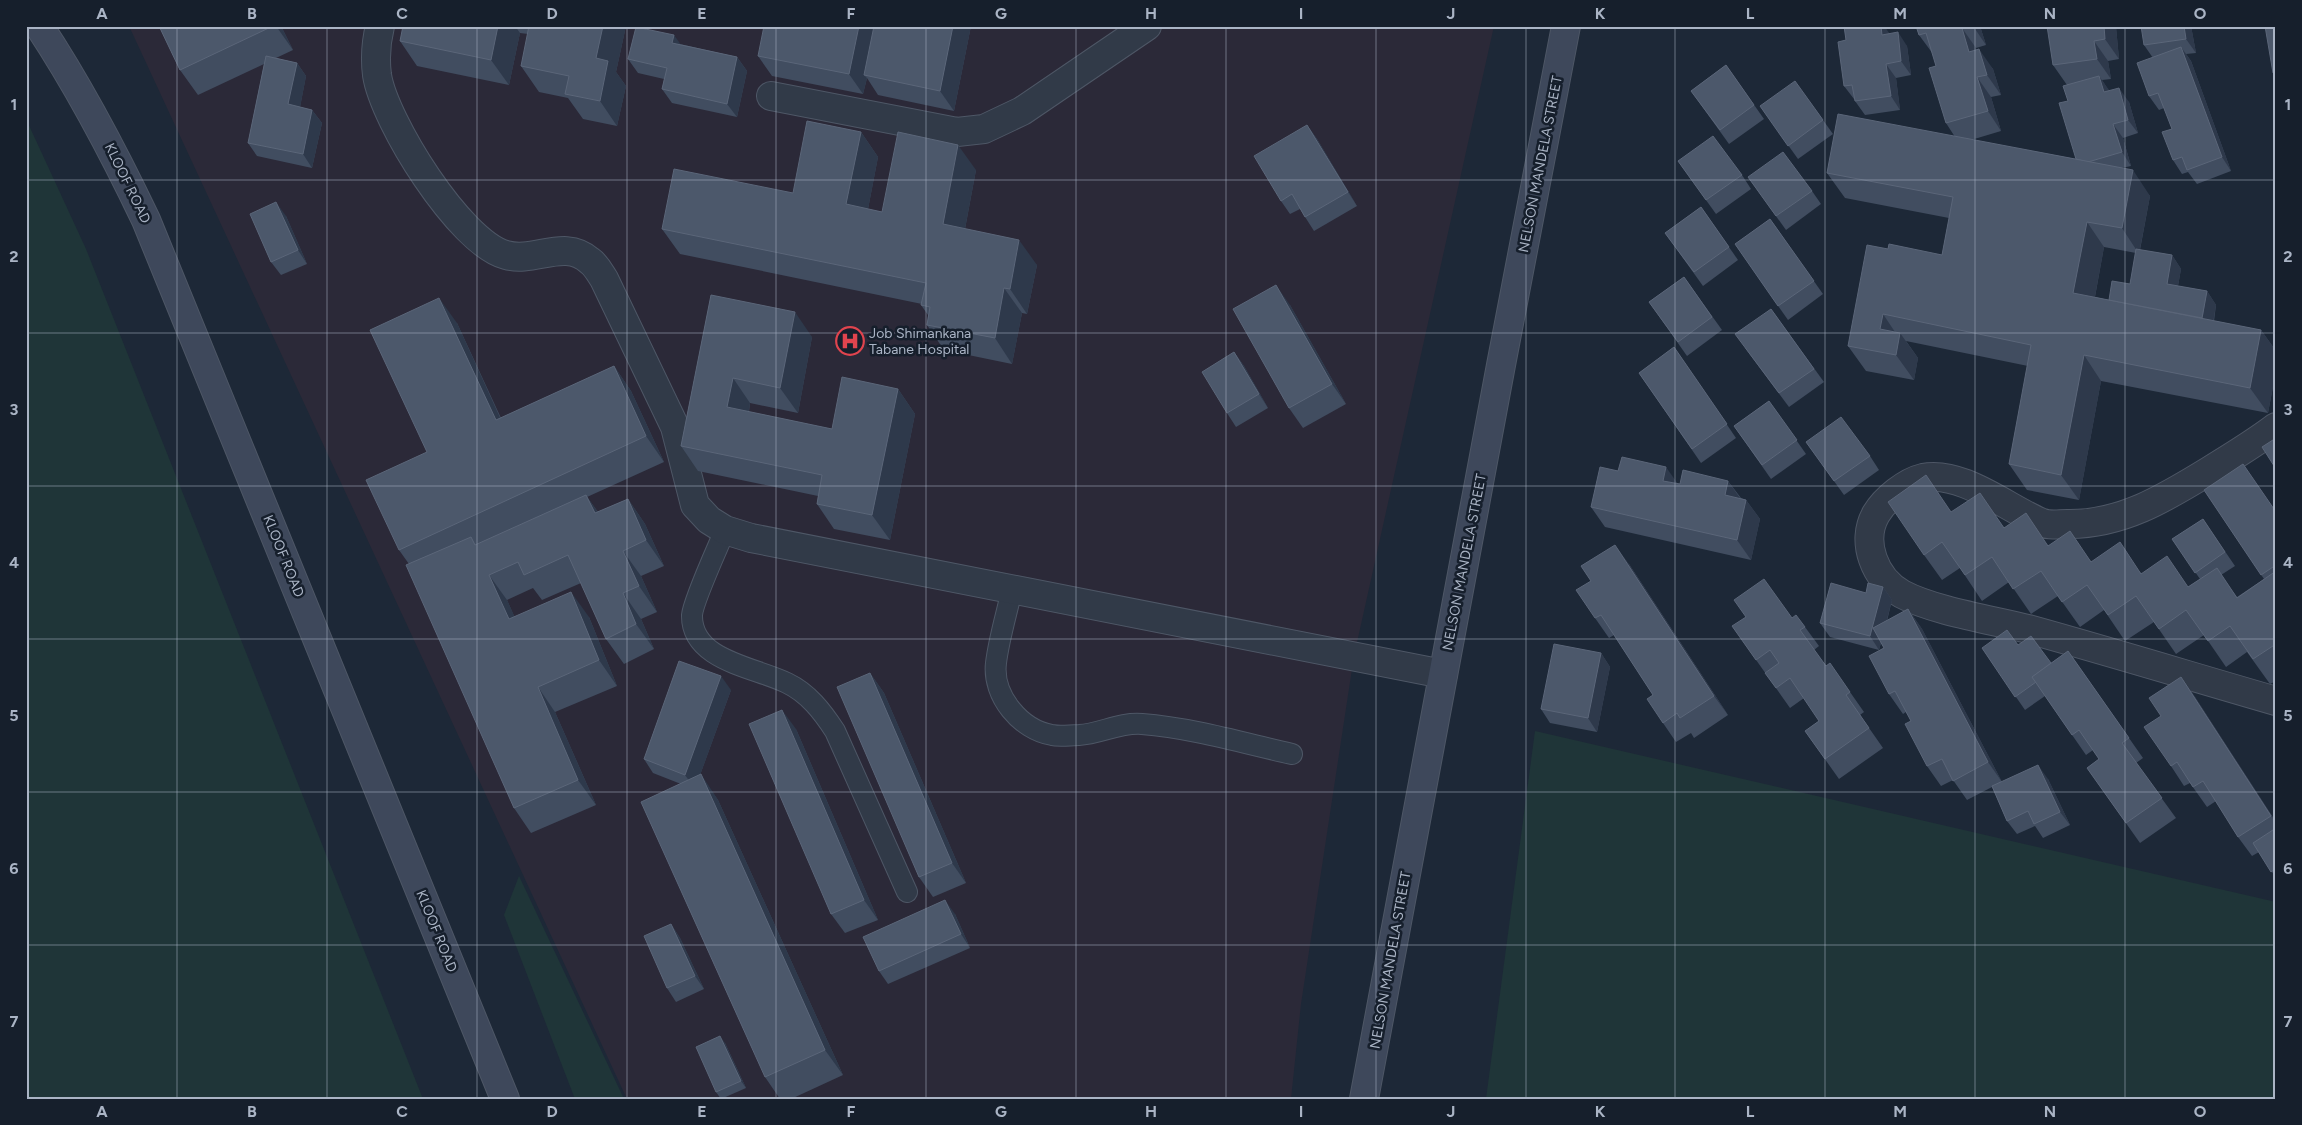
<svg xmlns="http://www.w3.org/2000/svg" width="2302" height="1125" viewBox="0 0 2302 1125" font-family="Figtree,sans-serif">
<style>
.medical{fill:#2b2938}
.green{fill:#1f3538}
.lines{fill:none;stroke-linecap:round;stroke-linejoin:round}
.lane-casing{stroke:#4e5766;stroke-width:22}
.street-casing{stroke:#4e5766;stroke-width:30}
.secondary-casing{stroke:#4e5766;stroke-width:30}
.lane{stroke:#313a48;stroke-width:20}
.street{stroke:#313a48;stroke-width:28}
.secondary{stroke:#3e485b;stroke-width:28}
.wall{fill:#414d60;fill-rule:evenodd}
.shaded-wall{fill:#2e394b}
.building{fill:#4c586b;stroke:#5b6679}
.grid{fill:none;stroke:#aab4c5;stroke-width:1;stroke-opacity:0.55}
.labels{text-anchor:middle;stroke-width:5;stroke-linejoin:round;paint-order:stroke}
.street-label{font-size:14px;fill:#aab4c5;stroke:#161f2c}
.poi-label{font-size:14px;fill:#aab4c5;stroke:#161f2c;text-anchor:start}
.neatline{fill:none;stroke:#aab4c5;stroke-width:2}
.grid-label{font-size:16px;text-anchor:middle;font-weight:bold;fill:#aab4c5}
</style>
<rect width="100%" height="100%" fill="#1d2837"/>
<!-- medical -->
<polygon class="medical" points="129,26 1494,26 1354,656 1301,1004 1291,1099 627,1099"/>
<!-- green -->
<g class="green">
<polygon points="26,119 86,249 423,1099 26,1099"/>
<polygon points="1535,731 2276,902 2276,1099 1486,1099"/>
<polygon points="519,876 624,1099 575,1099 504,915"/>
</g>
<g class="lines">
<defs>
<g id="lane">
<path d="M 725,530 C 718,547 693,601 692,615 C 691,661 755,667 787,683 C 808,693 822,711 835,731 L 907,892"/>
<path d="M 1012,589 C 1007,613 999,638 996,663 C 992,696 1021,730 1052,735 C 1060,737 1070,735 1079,735 C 1100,734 1120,722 1142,724 C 1193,728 1243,743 1292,754"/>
</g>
<g id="street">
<path d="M 380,26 C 376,42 375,59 377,75 C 384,121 460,243 506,255 C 535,263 565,238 590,261 C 596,265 600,273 604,279 L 675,427 L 695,505 L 709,520 L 725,530 L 751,538 L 1443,674"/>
<polyline points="771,96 957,132 984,129 1022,111 1147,26"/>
<path d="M 2276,427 C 2255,443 2232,457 2209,471 C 2165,498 2121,525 2067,524 C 2058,524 2048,526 2040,522 C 2007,508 1961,470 1923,478 C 1906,482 1885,499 1876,514 C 1860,542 1875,579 1902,594 C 1934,611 1992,620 2028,629 C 2111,652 2193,677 2276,701"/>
</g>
<g id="secondary">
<path d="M 39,26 C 80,88 114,153 146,220 L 505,1099"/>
<polyline points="1364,1099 1501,365 1566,26"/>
</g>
</defs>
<!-- lane casing -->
<use href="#lane" class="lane-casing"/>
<!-- street casing -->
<use href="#street" class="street-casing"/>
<!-- secondary casing -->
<use href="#secondary" class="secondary-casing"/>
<!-- lane -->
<use href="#lane" class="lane"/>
<!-- street -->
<use href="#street" class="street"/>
<!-- secondary -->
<use href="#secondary" class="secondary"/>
</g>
<!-- wall -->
<g class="wall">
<polygon points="159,26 281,26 293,50 276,58 297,63 306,76 300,107 312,110 322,123 312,168 257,156 248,143 264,64 198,95 180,70"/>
<polygon points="403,26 626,26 616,72 626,86 617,126 583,119 568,98 539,92 521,66 528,34 520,33 509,85 417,66 400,41"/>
<polygon points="971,26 954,111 878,95 867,78 863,94 772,76 758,56"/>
<polygon points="1844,26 1884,26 1889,34 1907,46 1911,75 1896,78 1900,110 1865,115 1855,101 1855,99 1854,99 1844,86 1846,40"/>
<path d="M 1916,26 L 1980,26 L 1986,45 L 1976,48 L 1976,50 L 1993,69 L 2001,95 L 1991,97 L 2001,131 L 1971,140 L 2076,159 L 2068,101 L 2067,85 L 2053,65 L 2116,27 L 2119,59 L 2108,61 L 2111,79 L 2102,80 L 2109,91 L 2129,102 L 2138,133 L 2123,138 L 2131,166 L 2122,168 L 2150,196 L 2140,250 L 2172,255 L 2181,269 L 2178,286 L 2207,291 L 2216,305 L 2214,321 L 2261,330 L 2276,351 L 2276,371 L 2268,413 L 2101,381 L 2079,500 L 2027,490 L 2009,464 L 2028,366 L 1906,341 L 1918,358 L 1914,380 L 1866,371 L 1848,346 L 1888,249 L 1942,255 L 1949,218 L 1845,198 L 1827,173 L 1955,137 L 1946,123 L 1936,66 L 1933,54 L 1919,35 ZM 2104,247 L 2136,253 L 2130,284 L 2109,300 L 2095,297 Z"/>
<polygon points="2191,26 2196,53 2186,54 2191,61 2231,171 2197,184 2188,172 2182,174 2173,160 2172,129 2164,108 2159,110 2149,96 2153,58 2144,45"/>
<polygon points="680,44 737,57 747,71 737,117 672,103 662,89 664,79 638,73 628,59"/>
<polygon points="1726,65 1764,119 1729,144 1691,91"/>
<polygon points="1760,106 1823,120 1833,134 1798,159"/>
<polygon points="1307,125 1317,139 1357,206 1314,231 1300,209 1290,214 1281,201"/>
<polygon points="861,132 878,157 868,209 882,212 976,170 965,229 1037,265 1027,314 1022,313 1012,364 944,350 927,325 928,315 921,305 922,304 680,254 662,229 793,193"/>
<polygon points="1678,161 1742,175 1751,189 1716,214"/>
<polygon points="1748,177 1812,191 1821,204 1786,230"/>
<polygon points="1701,207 1738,260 1703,286 1665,233"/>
<polygon points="286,216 307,264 281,275 271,262"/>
<polygon points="1770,219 1823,294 1788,320 1735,244"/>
<polygon points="1684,277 1722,330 1687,356 1649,302"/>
<polygon points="711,295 812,337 798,413 750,403 749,412 832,429 898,389 915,414 890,540 834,529 817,504 818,496 698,471 681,446"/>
<polygon points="1290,305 1346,404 1303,428 1289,408"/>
<polygon points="1771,309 1824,382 1789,407 1745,348"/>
<polygon points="457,323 501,418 614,366 631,391 664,462 587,497 598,512 628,499 645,524 664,566 641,576 657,612 641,619 654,649 624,664 606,639 581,583 542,600 533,588 507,600 514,616 589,617 617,686 555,712 596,805 531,833 514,808 409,564 399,550 427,452"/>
<polygon points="1674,347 1736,438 1701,463 1639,373"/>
<polygon points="1234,352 1244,366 1268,408 1236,427 1227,413"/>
<polygon points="1769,401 1806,454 1771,479 1734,426"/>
<polygon points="1806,442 1870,456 1879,470 1844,495"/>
<polygon points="1728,481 1741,498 1746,500 1760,519 1751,560 1605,527 1591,507 1678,484"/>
<polygon points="2204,490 2276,512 2276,681 2270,684 2247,652 2226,667 2204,635 2176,654 2154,622 2125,641 2104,610 2080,627 2058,596 2031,614 2009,582 1982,601 1960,568 1942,580 1924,555 1952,512 2004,527 2048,545 2091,561 2142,573 2188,587 2200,579 2172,539 2203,519 2235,566 2221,575 2237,597 2264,579"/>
<polygon points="1629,564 1728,715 1694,738 1691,733 1676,742 1663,723 1653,695 1614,635 1609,638 1595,618"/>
<polygon points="1883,587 1892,600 1887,621 1908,609 1922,629 2002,782 2048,779 2070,825 2043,838 2035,826 2017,834 2007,821 1992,787 1967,800 1953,780 1941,786 1927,766 1911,721 1906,712 1903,714 1889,694 1884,648 1881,643 1879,650 1830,637 1820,623 1866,593"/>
<polygon points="1792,618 1805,627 1819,646 1814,650 1826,666 1850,692 1864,712 1860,715 1883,748 1839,779 1805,731 1819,721 1804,698 1790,708 1732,626"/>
<polygon points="2018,645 2051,663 2068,651 2143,758 2136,763 2176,818 2140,843 2087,768 2099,759 2093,750 2086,755 2045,696 2025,710 1982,648"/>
<polygon points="1601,653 1610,667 1597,732 1550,723 1541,709"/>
<polygon points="870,673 884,693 966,883 933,897 919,877"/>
<polygon points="2181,677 2195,697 2276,822 2276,878 2259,852 2252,856 2238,837 2216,801 2207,807 2190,783 2184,786 2171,766 2161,716"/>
<polygon points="731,690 700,775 718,800 843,1075 791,1099 780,1099 765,1077 681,784 653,773 644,759"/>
<polygon points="796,729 878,920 845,933 831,914"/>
<polygon points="955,914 970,948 888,984 879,971"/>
<polygon points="671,924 680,938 704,989 676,1002 667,988"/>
<polygon points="725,1043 746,1088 721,1099 716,1092"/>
</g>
<!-- shaded-wall -->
<g class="shaded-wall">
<polygon points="276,26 281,26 293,50"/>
<polygon points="498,26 515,26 520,33 509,85 491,60"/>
<polygon points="603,26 626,26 616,72 626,86 617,126 600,101 596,58"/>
<polygon points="859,26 877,26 864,75 867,78 863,94 849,74"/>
<polygon points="953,26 971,26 954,111 940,91"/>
<polygon points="1881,26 1884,26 1890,34 1882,35"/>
<polygon points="1973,26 1980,26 1986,45"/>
<polygon points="2104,26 2116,27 2119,59 2105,39"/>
<polygon points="2184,26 2191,26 2196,53 2186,39"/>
<polygon points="1962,28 1976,48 1983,72 1969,52"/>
<polygon points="1898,32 1907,46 1911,75 1901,61"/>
<polygon points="674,35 684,49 672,43"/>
<polygon points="2094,41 2108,61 2111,79 2097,59"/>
<polygon points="2181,47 2191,61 2231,171 2222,157"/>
<polygon points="1979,49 1993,69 2001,95 1987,75"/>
<polygon points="737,57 747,71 737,117 727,104"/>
<polygon points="297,63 306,76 298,118 288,104"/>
<polygon points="1886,64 1896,78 1900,110 1891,96"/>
<polygon points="2099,76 2109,90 2114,106 2104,92"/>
<polygon points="1977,77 1991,97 2001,131 1988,111"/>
<polygon points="2119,88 2129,102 2138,133 2128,120"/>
<polygon points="312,110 322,123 312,168 303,154"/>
<polygon points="2113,124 2123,138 2131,166 2122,152"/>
<polygon points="1307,125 1317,139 1357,206 1348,192"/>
<polygon points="861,132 878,157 864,230 846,204"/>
<polygon points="958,145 976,170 961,250 943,224"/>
<polygon points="2133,170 2150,196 2139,254 2122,228"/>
<polygon points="276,202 286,216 307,264 298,250"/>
<polygon points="2087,222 2104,247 2091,318 2073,293"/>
<polygon points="1019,240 1037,265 1027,314 1010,289"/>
<polygon points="2172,255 2181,269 2176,297 2167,284"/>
<polygon points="1276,285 1290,305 1346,404 1332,384"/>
<polygon points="1004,288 1022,313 1012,364 995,338"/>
<polygon points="2207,291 2216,305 2211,335 2202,322"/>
<polygon points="439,298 457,323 513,446 496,420"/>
<polygon points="795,312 812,337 798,413 780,388"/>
<polygon points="1883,314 1899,338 1900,333 1918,358 1914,380 1896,355 1880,329"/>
<polygon points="2261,330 2276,351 2276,371 2268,413 2250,388"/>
<polygon points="1234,352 1244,366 1268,408 1259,394"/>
<polygon points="2084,355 2101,381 2079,500 2061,475"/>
<polygon points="614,366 631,391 664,462 646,436"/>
<polygon points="733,378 750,403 745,433 727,407"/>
<polygon points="898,389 915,414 890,540 872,515"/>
<polygon points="1666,467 1680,487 1663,481"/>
<polygon points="1728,481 1742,501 1725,495"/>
<polygon points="586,495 604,521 595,513"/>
<polygon points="628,499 645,524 664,566 646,540"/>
<polygon points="1746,500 1760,519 1751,560 1737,540"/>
<polygon points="1615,545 1629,564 1728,715 1714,696"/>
<polygon points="623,551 641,576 657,612 639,586"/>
<polygon points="489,575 507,600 527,644 509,619"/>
<polygon points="1883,587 1892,600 1879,650 1870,636"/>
<polygon points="571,592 589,617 617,686 599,660"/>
<polygon points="623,593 641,619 654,649 636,624"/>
<polygon points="1908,609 1922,629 2002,782 1988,762"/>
<polygon points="1601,653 1610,667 1597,732 1588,718"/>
<polygon points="870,673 884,693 966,883 952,863"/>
<polygon points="721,676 731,690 695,789 685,775"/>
<polygon points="2181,677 2195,697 2276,823 2271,816"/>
<polygon points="538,687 555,712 596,805 578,780"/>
<polygon points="782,710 796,729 878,920 864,900"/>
<polygon points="2038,765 2048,779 2070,825 2060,812"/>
<polygon points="701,774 718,800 843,1075 825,1050"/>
<polygon points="945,900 955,914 970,948 961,934"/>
<polygon points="671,924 680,938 704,989 695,976"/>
<polygon points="720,1036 725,1043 746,1088 741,1081"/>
</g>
<!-- building -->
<g class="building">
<polygon points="159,26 273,26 180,70"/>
<polygon points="403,26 498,26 491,60 400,41"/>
<polygon points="529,26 603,26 596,58 608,61 600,101 565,94 569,76 521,66"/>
<polygon points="764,26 859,26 849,74 758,56"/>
<polygon points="874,26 953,26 940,91 864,75"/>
<polygon points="1844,26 1881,26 1882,35 1898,32 1901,61 1886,64 1891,96 1855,101 1852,85 1844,86 1838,42 1846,40"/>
<polygon points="1916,26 1968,26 1962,28 1969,52 1979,49 1987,75 1977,77 1988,111 1946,123 1929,68 1936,66 1926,33 1919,35"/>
<polygon points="2047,26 2104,26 2105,39 2094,41 2097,59 2053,65"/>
<polygon points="2141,26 2184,26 2186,39 2144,45"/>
<polygon points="2265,26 2276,26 2276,72 2273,73"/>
<polygon points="636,27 674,35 672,43 737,57 727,104 662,89 667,68 628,59"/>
<polygon points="2181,47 2222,157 2187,170 2182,157 2173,160 2162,132 2172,129 2158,93 2149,96 2137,63"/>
<polygon points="266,56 297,63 288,104 312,110 303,154 248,143"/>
<polygon points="1726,65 1754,105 1720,130 1691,91"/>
<polygon points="2099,76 2104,92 2119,88 2128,120 2113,124 2122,152 2088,162 2076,159 2059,103 2068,101 2063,86"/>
<polygon points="1795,81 1823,120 1788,146 1760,106"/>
<polygon points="1838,114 2133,170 2122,228 2087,222 2073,293 2261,330 2250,388 2084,355 2061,475 2009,464 2031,345 1883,314 1880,329 1900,333 1896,355 1848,346 1867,245 1888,249 1889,244 1942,255 1953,197 1827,173"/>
<polygon points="807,121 861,132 846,204 882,212 898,132 958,145 943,224 1019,240 1010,289 1004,288 995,338 927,325 930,307 921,305 926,283 662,229 674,169 793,193"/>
<polygon points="1307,125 1348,192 1305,217 1292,194 1281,201 1254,156"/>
<polygon points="1713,136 1742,175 1706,200 1678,161"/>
<polygon points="1783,152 1812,191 1776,216 1748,177"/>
<polygon points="276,202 298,250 271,262 250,214"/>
<polygon points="1701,207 1729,247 1694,272 1665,233"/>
<polygon points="1770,219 1814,281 1778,306 1735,244"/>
<polygon points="2136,249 2172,255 2167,284 2207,291 2202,318 2109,300 2112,281 2130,284"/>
<polygon points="1684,277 1712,317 1678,342 1649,302"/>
<polygon points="1276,285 1332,384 1289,408 1233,309"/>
<polygon points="711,295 795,312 780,388 733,378 727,407 832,429 842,377 898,389 872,515 817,504 822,475 681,446"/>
<polygon points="439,298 496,420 614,366 646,436 399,550 366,480 427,452 370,330"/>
<polygon points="1771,309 1814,369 1779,393 1735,334"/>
<polygon points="1674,347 1727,424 1692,449 1639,373"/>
<polygon points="1234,352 1259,394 1227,413 1202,372"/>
<polygon points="1769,401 1797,440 1762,465 1734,426"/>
<polygon points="1841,417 1870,456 1834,481 1806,442"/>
<polygon points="2276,438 2276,469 2262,447"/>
<polygon points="1622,457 1666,467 1663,481 1680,484 1683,470 1728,481 1725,495 1746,500 1737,540 1591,507 1600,467 1618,471"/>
<polygon points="2243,464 2276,512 2276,565 2261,575 2204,490"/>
<polygon points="1926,475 1951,512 1980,493 2004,528 2026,513 2048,546 2070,531 2091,562 2120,542 2141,574 2167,556 2188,587 2217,568 2237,598 2276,571 2276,644 2253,659 2230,626 2208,641 2186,610 2159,629 2136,596 2108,615 2087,585 2062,602 2041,571 2013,589 1992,557 1965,575 1942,542 1924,555 1888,502"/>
<polygon points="586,495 595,513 628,499 646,540 623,551 639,586 623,593 636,624 606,639 568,555 524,575 518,562 489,575 509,619 571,592 599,660 538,687 578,780 514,808 406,565 471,537 475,545"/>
<polygon points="2203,519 2225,552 2195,573 2172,539"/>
<polygon points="1615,545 1714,696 1680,718 1677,713 1663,723 1647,699 1653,695 1601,615 1595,618 1576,590 1591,581 1581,566"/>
<polygon points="1764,579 1792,618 1796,615 1805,627 1800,630 1826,666 1830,663 1850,692 1846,695 1869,728 1825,759 1805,731 1819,721 1790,678 1776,688 1765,673 1779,663 1770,650 1756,660 1732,626 1746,617 1734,600"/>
<polygon points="1831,583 1866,593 1868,583 1883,587 1870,636 1820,623"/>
<polygon points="1908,609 1988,762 1953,781 1942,759 1927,766 1905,724 1911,721 1895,691 1889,694 1869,656 1884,648 1873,628"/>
<polygon points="2007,630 2018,645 2031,636 2051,663 2032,677 2036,682 2015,697 1982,648"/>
<polygon points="1554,644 1601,653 1588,718 1541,709"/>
<polygon points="2068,651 2129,738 2122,743 2162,798 2126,823 2087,768 2099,759 2079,730 2072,735 2032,677"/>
<polygon points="679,661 721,676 685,775 644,759"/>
<polygon points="870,673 952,863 919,877 837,687"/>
<polygon points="2181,677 2271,816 2238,837 2203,781 2193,787 2177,762 2171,766 2144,727 2161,716 2149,698"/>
<polygon points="782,710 864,900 831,914 749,724"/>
<polygon points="2038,765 2060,812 2034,824 2028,811 2007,821 1992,786"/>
<polygon points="701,774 825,1050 765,1077 641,802"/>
<polygon points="2276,828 2276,868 2271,872 2253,843"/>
<polygon points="945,900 961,934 879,971 863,937"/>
<polygon points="671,924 695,976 667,988 644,936"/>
<polygon points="720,1036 741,1081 716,1092 696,1047"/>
</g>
<!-- grid -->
<path class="grid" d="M 177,26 L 177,1099M 327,26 L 327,1099M 477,26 L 477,1099M 627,26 L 627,1099M 776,26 L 776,1099M 926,26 L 926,1099M 1076,26 L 1076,1099M 1226,26 L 1226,1099M 1376,26 L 1376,1099M 1526,26 L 1526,1099M 1675,26 L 1675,1099M 1825,26 L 1825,1099M 1975,26 L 1975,1099M 2125,26 L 2125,1099M 26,180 L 2276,180M 26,333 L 2276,333M 26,486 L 2276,486M 26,639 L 2276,639M 26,792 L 2276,792M 26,945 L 2276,945"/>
<!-- icons -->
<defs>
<symbol id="hospital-ring" viewBox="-11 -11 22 22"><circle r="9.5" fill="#161f2c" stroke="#e0444e" stroke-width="1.5"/><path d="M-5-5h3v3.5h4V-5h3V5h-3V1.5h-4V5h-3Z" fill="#e0444e"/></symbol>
</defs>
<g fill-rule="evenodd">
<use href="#hospital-ring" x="834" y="325" width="32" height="32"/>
</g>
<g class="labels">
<!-- street labels -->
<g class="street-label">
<text transform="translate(1540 164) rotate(-79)" y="5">NELSON MANDELA STREET</text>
<text transform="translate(128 183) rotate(64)" y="5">KLOOF ROAD</text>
<text transform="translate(284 556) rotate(68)" y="5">KLOOF ROAD</text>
<text transform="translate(1464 562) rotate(-79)" y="5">NELSON MANDELA STREET</text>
<text transform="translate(437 931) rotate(68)" y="5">KLOOF ROAD</text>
<text transform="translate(1390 960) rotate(-80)" y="5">NELSON MANDELA STREET</text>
</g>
<!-- poi labels -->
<g class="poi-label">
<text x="869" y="338">Job Shimankana<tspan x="869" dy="16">Tabane Hospital</tspan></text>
</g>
</g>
<!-- border -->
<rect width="2302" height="1125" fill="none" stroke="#161f2c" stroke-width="55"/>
<rect x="28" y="28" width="2246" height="1070" class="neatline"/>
<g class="grid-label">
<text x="102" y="19">A</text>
<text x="252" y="19">B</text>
<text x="402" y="19">C</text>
<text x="552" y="19">D</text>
<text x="702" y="19">E</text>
<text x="851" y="19">F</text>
<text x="1001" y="19">G</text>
<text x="1151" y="19">H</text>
<text x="1301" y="19">I</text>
<text x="1451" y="19">J</text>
<text x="1600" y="19">K</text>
<text x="1750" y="19">L</text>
<text x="1900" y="19">M</text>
<text x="2050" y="19">N</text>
<text x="2200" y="19">O</text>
<text x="14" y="110">1</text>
<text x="2288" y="110">1</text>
<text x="14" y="262">2</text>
<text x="2288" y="262">2</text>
<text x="14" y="415">3</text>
<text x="2288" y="415">3</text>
<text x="14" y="568">4</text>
<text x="2288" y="568">4</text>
<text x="14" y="721">5</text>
<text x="2288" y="721">5</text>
<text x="14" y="874">6</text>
<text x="2288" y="874">6</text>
<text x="14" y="1027">7</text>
<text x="2288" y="1027">7</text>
<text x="102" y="1117">A</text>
<text x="252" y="1117">B</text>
<text x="402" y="1117">C</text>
<text x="552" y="1117">D</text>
<text x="702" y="1117">E</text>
<text x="851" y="1117">F</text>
<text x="1001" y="1117">G</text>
<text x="1151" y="1117">H</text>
<text x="1301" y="1117">I</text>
<text x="1451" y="1117">J</text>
<text x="1600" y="1117">K</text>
<text x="1750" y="1117">L</text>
<text x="1900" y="1117">M</text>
<text x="2050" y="1117">N</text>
<text x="2200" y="1117">O</text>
</g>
</svg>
